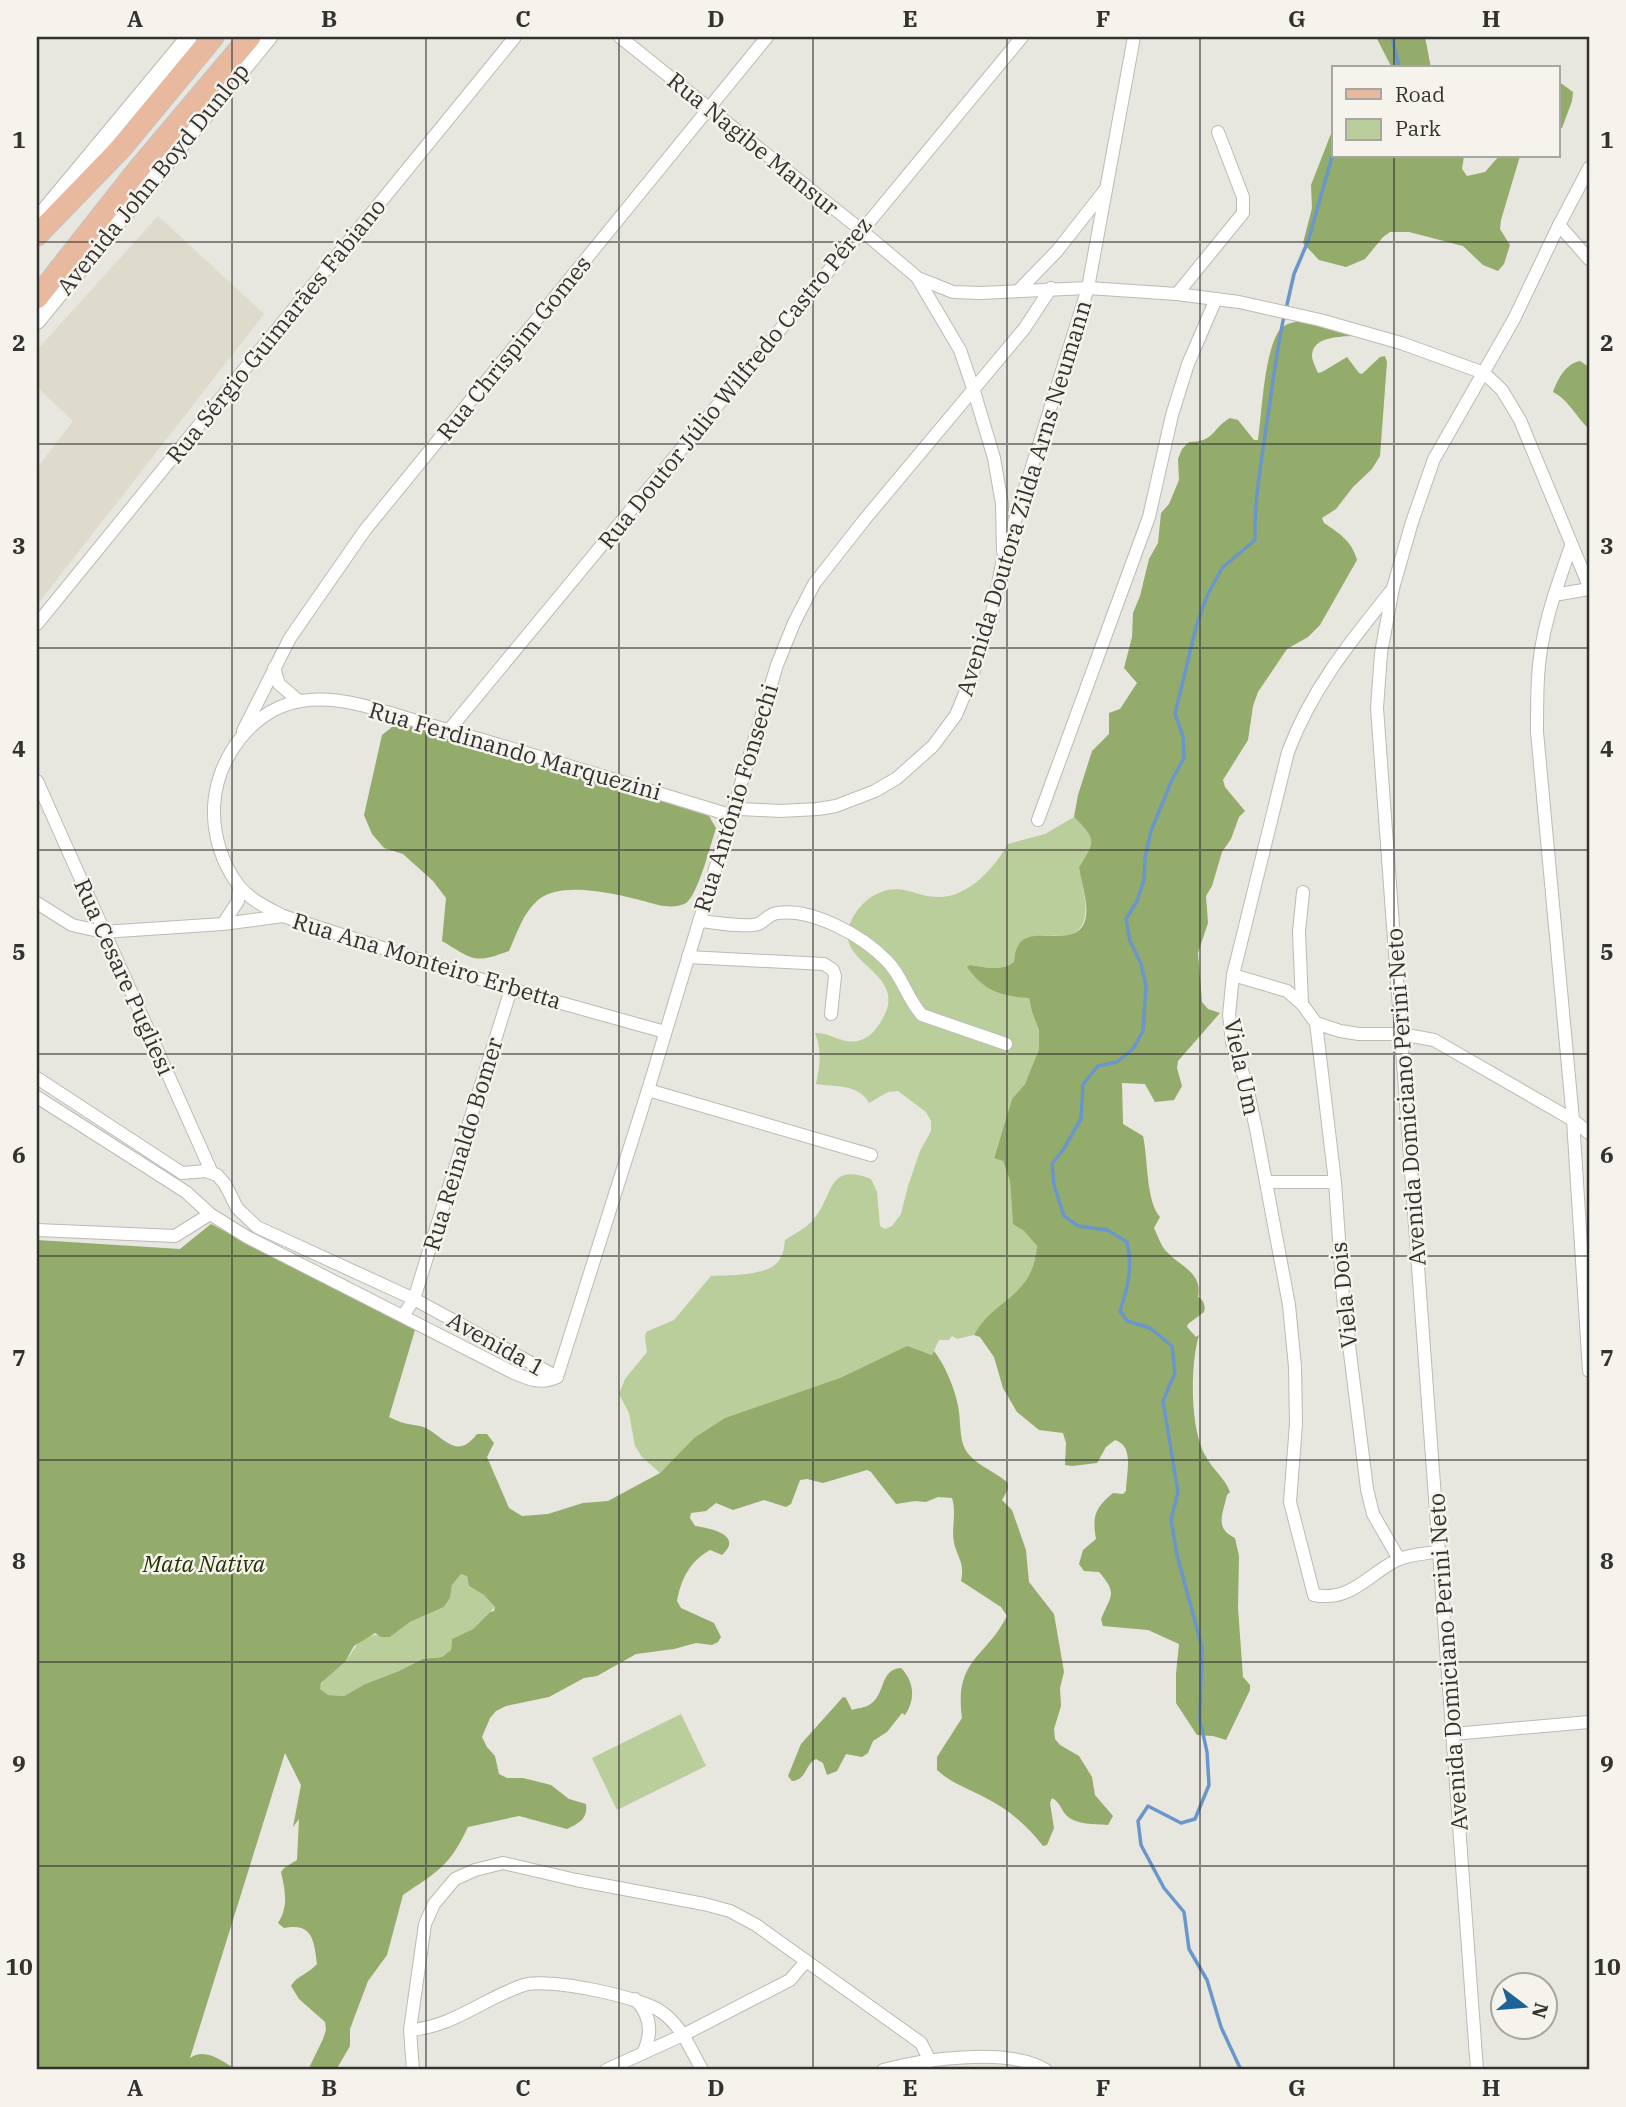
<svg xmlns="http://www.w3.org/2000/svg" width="1626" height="2107" viewBox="0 0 1626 2107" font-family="'IBM Plex Serif',serif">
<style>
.built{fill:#dedacc}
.green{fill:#bace9b}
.forest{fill:#93ab6b;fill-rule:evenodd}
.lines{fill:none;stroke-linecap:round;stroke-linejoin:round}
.stream{stroke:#6a97cb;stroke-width:3.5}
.minor-casing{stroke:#bcbab4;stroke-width:14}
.tertiary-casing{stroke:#bcbab4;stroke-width:18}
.primary-casing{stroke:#c2c2c1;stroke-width:23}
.minor{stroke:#fff;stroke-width:12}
.tertiary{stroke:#fff;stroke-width:16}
.primary{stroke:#e9b99f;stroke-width:21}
.grid{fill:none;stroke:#333230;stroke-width:2;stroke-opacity:0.55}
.labels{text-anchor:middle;stroke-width:5;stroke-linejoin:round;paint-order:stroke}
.street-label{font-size:23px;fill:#333230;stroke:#f5f3ec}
.park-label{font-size:23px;font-style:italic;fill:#233200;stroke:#f5f3ec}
.neatline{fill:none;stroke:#333230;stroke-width:2.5}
.grid-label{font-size:23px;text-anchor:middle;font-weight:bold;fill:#333230}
</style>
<rect width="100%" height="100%" fill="#e7e6df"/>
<!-- built -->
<polygon class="built" points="158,216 264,314 37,605 37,468 73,421 37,387 37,350"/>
<!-- green -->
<g class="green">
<path d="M 1074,817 C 1096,839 1096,841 1079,867 C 1082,887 1097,931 1067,935 C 1057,937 1047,934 1038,937 C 1031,938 1024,943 1018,946 L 1014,962 C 1000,972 987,967 970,965 L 1029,998 L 1032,1012 L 1039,1030 L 1039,1049 L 1025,1084 L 1012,1099 L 994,1157 L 1003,1161 L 1010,1181 L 1013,1223 L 1024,1231 L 1037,1246 C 1034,1274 1022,1290 1001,1307 C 991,1316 980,1323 974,1335 L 957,1339 L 952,1336 L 949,1340 L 939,1340 L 932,1355 L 906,1347 L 840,1378 L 694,1438 L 660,1473 L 642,1457 L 635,1446 L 629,1413 L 619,1394 L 625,1379 L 647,1352 L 645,1338 L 646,1332 L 674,1320 L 711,1276 C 729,1275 773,1277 781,1257 C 784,1253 784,1245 785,1240 C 794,1234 806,1228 813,1220 C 835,1195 826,1162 871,1179 L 877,1192 L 880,1226 L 885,1229 L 892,1226 L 901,1214 L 908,1186 L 920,1151 L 931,1131 L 931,1121 L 926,1112 L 898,1091 L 888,1092 L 869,1103 C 859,1084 836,1087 816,1084 C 820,1065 822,1051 815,1033 C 831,1032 843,1046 861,1040 C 872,1036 878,1027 883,1018 C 910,970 828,964 852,919 C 856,911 865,900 873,896 C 900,880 914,897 939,897 C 969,897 994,868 1008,844 L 1045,834 Z"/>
<path d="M 461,1574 L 467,1575 L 469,1586 L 484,1595 L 495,1607 L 473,1629 L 452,1639 L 451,1650 L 442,1657 L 421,1659 L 399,1671 L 365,1684 L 344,1696 L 328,1695 L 319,1689 C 323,1678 334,1672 342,1665 C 360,1647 356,1629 390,1637 L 410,1622 L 444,1607 L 450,1598 L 452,1585 Z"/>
<polygon points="681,1714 706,1766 617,1810 592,1758"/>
</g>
<!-- forest -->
<g class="forest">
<polygon points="1376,37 1425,37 1431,68 1392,68"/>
<polygon points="1558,81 1573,92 1572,101 1562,128 1558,128"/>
<polygon points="1334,126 1334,156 1464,156 1462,169 1467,176 1485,172 1499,156 1520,156 1501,220 1500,229 1510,245 1504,264 1498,271 1483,265 1463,246 1409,232 1390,232 1383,237 1365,259 1346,267 1319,260 1303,243 1312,208 1311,185"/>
<path d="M 1295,322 L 1313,322 L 1351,336 C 1338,337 1312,337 1312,356 C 1312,360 1316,368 1318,373 L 1322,372 L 1347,357 L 1359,373 L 1362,374 L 1380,357 L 1385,356 L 1387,362 L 1380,456 L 1372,469 L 1353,487 L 1336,509 L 1322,518 L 1324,523 C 1339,533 1352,541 1357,560 L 1320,625 L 1308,637 L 1287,649 L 1258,692 L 1253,706 L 1248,740 L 1223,780 L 1225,787 L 1245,811 L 1239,817 L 1231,839 L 1222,852 L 1212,886 L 1206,896 L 1208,923 L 1198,953 L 1202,1002 L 1208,1009 L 1220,1013 L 1178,1061 L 1177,1068 L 1182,1086 L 1174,1100 L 1155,1102 L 1145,1084 L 1122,1083 L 1123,1124 L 1143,1136 C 1148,1158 1146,1202 1160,1217 L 1154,1228 C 1158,1236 1161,1247 1168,1253 C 1180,1266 1203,1273 1198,1297 C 1203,1299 1206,1306 1204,1312 L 1188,1324 L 1187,1327 L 1196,1337 L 1199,1335 C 1190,1365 1190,1428 1205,1455 C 1212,1469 1225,1478 1230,1492 L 1227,1495 C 1223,1514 1214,1528 1235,1538 L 1239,1556 L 1238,1608 L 1243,1677 L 1250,1685 L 1250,1690 L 1226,1740 L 1213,1736 L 1197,1735 L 1176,1703 L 1176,1674 L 1179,1644 L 1148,1630 L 1103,1626 L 1101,1619 C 1111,1595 1118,1594 1099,1572 L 1084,1571 L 1079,1564 L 1083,1550 L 1096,1539 C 1092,1516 1095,1508 1113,1493 L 1123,1494 L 1126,1491 C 1126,1474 1135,1446 1115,1440 L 1106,1447 L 1097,1463 L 1072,1466 L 1065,1465 L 1066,1443 L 1063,1433 L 1039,1430 L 1017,1412 L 1003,1388 L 994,1357 L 980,1337 L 974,1335 C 994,1298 1032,1299 1037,1246 L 1024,1231 L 1013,1224 L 1010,1181 L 1003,1161 L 994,1158 L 1012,1099 L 1025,1084 L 1039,1049 L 1039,1030 L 1032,1012 L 1029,998 C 1001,996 984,991 967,967 L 970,965 C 986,967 1000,972 1014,962 C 1015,957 1015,950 1018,946 C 1029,922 1081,953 1086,916 C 1088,901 1081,882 1079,867 C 1096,841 1096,839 1074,817 L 1078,795 L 1092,751 L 1109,734 L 1109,713 L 1120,709 L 1137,683 L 1124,668 L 1132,637 L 1133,613 L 1140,596 L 1149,559 L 1158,543 L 1161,513 L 1169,504 L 1179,480 L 1178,459 L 1182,449 L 1189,442 C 1215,442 1212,428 1230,418 L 1238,420 L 1254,440 L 1258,440 C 1262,411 1264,359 1277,334 C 1281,326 1287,324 1295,322 Z"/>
<path d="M 1580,361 L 1589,367 L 1589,429 C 1577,418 1568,399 1553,392 C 1558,379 1565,364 1580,361 Z"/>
<path d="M 397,723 L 409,723 L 709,816 L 716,828 C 711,843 698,895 686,903 C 673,910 657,905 644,901 C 617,894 561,880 538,900 C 523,913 517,933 509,951 C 474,964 474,960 442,941 L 446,898 L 433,881 L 403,854 L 384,848 L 372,834 L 364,815 L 382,735 Z"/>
<path d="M 211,1224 L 415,1330 L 389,1417 C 394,1419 399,1422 404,1423 C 411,1425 420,1425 426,1428 C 446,1439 457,1460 477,1434 L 487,1434 L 494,1443 L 487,1457 L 509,1508 L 522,1516 L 548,1514 L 583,1503 L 608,1501 L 660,1473 L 694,1438 L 725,1418 L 840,1378 L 907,1346 L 932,1355 L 934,1351 C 945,1365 955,1389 958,1406 C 961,1419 959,1438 965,1449 C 974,1465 995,1471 1008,1483 L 1008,1489 L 1002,1500 L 1012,1510 L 1026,1550 L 1029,1582 L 1054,1614 L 1064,1672 L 1060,1688 L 1061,1706 L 1054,1729 L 1055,1739 L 1060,1745 L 1079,1756 L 1092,1777 L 1095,1795 L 1113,1816 L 1108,1825 C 1095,1824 1077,1825 1067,1816 C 1061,1810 1060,1802 1052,1798 L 1050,1803 L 1054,1828 L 1047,1845 L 1043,1846 C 1027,1825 1008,1809 984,1797 C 967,1788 951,1783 937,1770 L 937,1757 L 962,1718 C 954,1659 985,1659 1007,1616 L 1001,1607 L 961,1581 C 965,1563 958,1559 954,1543 C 951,1528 957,1513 952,1498 L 938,1497 L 926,1502 L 915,1501 L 896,1504 L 871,1472 L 867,1470 L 823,1483 L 807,1479 L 800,1480 L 791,1504 L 786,1507 L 764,1500 L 733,1510 L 716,1503 L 706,1511 L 691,1513 L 690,1518 L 695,1526 C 710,1528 744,1535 722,1555 L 710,1550 C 690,1561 681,1579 677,1601 L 681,1608 L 714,1623 L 721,1637 L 718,1642 L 712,1645 L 696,1643 L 674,1649 L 636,1654 L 597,1676 L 584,1678 L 549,1697 L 506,1706 L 496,1711 L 490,1718 L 482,1737 L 487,1747 L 495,1756 L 499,1774 L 507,1778 L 523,1778 L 551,1785 L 569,1799 L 586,1804 C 588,1819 579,1823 567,1829 L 519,1816 L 468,1827 C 449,1867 438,1871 403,1895 L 387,1955 L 368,1981 L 350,2029 L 350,2046 L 336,2070 L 308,2070 L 323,2039 L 326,2030 L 325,2022 L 299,1999 L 291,1986 C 296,1976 310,1973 317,1964 C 314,1941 313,1922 284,1928 L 278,1923 C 289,1906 285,1890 281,1872 L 284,1868 L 297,1860 L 299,1819 L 293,1827 L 301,1785 L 285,1753 L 190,2058 C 205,2047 222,2061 237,2070 L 37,2070 L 37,1240 L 180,1249 ZM 461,1574 L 467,1576 L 469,1586 L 484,1595 L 495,1607 L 494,1611 L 490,1612 L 473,1629 L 452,1639 L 451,1650 L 442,1657 L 422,1659 L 399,1671 L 365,1684 L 344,1696 L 328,1695 L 320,1689 L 321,1683 L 345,1662 L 354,1646 L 375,1633 L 381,1637 L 390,1637 L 410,1622 L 444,1607 L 450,1598 L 452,1585 Z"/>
<path d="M 901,1668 C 914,1681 916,1699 905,1715 L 902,1713 L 887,1732 L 873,1741 L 868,1753 L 862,1757 L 846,1754 L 837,1771 L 827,1775 L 823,1763 L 816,1759 C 805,1764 807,1780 792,1781 L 788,1776 L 801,1744 L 843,1697 L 846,1698 L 852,1710 C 857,1708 865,1708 869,1705 C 886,1696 879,1669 901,1668 Z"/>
</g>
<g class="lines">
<!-- stream -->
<g class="stream">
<polyline points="1392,37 1399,68"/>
<polyline points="1286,309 1294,274 1308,241 1334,150"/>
<path d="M 1241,2070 L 1221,2027 L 1207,1980 L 1189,1949 L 1184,1912 L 1164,1888 L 1141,1845 L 1138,1821 L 1148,1806 L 1181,1823 L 1195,1819 L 1209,1785 L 1207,1752 L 1200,1720 L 1202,1647 L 1177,1555 L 1171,1520 L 1178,1492 L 1163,1401 L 1175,1373 L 1172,1346 L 1150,1328 L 1127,1321 L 1120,1311 C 1128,1287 1133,1267 1127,1242 L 1107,1230 L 1078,1226 L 1064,1216 L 1054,1185 L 1052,1164 L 1063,1150 L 1081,1119 L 1083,1084 L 1098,1066 L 1117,1062 L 1133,1049 L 1143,1031 L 1146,986 L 1141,964 L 1130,941 L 1126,919 L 1137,901 L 1144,880 L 1145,857 L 1151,831 L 1172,780 L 1184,758 L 1183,736 L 1175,714 L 1196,627 L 1207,596 L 1222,568 L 1255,540 C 1254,502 1261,465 1266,428 C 1272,390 1276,354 1284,316"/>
</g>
<defs>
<g id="minor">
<polyline points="620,37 861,230 918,278 953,292 980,293 1088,288 1177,294 1239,302 1320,320 1401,343 1484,373 1502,390 1520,420 1589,586"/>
<polyline points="1559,225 1589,259"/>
<polyline points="918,279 960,350 973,388 994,458 1002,504 1003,551"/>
<polyline points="1018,291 1057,251 1105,190"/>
<polyline points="1177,294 1243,213 1243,197 1218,132"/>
<path d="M 1571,546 C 1556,589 1540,632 1538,678 C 1537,696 1537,714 1537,732 L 1573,1120 L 1589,1371"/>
<path d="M 1391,591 C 1350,642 1311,690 1288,752 L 1233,975 L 1229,1015 L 1232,1042 L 1246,1082 L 1256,1129 L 1289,1305 L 1295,1367 L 1296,1424 L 1290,1502 L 1314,1595 C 1351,1602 1367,1575 1397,1560 C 1409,1554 1427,1554 1440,1551"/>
<polyline points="1554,595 1589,589"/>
<polyline points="37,624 515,37"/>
<polyline points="274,668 279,684 299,701"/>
<polyline points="449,730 1022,37"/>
<polyline points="243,731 290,638 365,530 767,37"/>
<polyline points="37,781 212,1173"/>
<polyline points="1038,820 1149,517 1172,415 1188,364 1216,299"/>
<polyline points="37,903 72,925 103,932 223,924 283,916 511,989 665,1032"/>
<path d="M 283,916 C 268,908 250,900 239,886 C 222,864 213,835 214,807 C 216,759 252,709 301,701 C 344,694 389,714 430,725 C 531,753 630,785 730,815 L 740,809 L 780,811 L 818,809 L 836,806 L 875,791 L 897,778 L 933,746 L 956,715 L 971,679 L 992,613 L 1003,559 L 1088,288 L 1134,37"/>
<path d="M 699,921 C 714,922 744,928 758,924 C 765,921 769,914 777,913 C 813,908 863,936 887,961 C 903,977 907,999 922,1015 L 1006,1044"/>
<polyline points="223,924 238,901 239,886"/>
<polyline points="688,957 824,964 833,970 835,976 831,1014"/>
<polyline points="1233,975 1287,991 1302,1004 1316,1023 1340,1031 1359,1034 1401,1034 1434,1040 1573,1120 1589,1133"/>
<polyline points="1302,1004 1299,932 1303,892"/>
<polyline points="1316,1023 1335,1182 1343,1297 1367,1489 1373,1514 1399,1559"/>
<polyline points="37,1078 182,1173 206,1171 217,1175 225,1184 237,1208 257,1227 414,1299 557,1377"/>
<polyline points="648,1090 871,1155"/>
<path d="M 37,1097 L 186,1192 L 210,1214 L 247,1237 L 512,1372 C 528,1379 541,1385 557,1377"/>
<polyline points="1266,1182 1335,1182"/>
<polyline points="37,1230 175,1236 210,1214"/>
<polyline points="403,1316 414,1299 511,989"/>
<polyline points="557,1377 648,1090 777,665 794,623 814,584 865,519 1024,329 1051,288"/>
<polyline points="1453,1734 1589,1722"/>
<path d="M 635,1999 C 651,2015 653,2033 643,2053"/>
<path d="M 410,2030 C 453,2027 484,1998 524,1985 C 546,1977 644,1997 663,2013 C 682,2027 691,2050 702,2070"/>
<polyline points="413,2070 410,2030 425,1924 434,1904 455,1879 475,1870 503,1863 576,1880 704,1904 730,1911 756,1925 921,2043 930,2061"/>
<polyline points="606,2070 683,2035 790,1980 806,1961"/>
<path d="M 883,2070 C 925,2059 1009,2047 1046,2070"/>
<polyline points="1477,2070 1377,708 1381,653 1393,588 1412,522 1434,459 1514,319 1559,225 1589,168"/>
</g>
<g id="tertiary">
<polyline points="37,220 189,37"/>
<polyline points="37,321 269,37"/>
</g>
<g id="primary">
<polyline points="37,235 123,146 213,37"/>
<polyline points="37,298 137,171 250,37"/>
</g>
</defs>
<!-- minor casing -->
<use href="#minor" class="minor-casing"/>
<!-- tertiary casing -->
<use href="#tertiary" class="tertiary-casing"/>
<!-- primary casing -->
<use href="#primary" class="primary-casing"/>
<!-- minor -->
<use href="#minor" class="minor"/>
<!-- tertiary -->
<use href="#tertiary" class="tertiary"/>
<!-- primary -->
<use href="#primary" class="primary"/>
</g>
<!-- grid -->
<path class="grid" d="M 232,37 L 232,2070M 426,37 L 426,2070M 619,37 L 619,2070M 813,37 L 813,2070M 1007,37 L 1007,2070M 1200,37 L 1200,2070M 1394,37 L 1394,68M 1394,156 L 1394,2070M 37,242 L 1589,242M 37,444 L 1589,444M 37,648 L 1589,648M 37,850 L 1589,850M 37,1054 L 1589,1054M 37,1256 L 1589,1256M 37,1460 L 1589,1460M 37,1662 L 1589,1662M 37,1866 L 1589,1866"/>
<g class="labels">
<!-- street labels -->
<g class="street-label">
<text transform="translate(753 144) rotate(39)" y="8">Rua Nagibe Mansur</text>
<text transform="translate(153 179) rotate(-51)" y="8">Avenida John Boyd Dunlop</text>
<text transform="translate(276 331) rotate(-51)" y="8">Rua Sérgio Guimarães Fabiano</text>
<text transform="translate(514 348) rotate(-51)" y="8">Rua Chrispim Gomes</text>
<text transform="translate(735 383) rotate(-51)" y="8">Rua Doutor Júlio Wilfredo Castro Pérez</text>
<text transform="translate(1024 498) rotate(-73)" y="8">Avenida Doutora Zilda Arns Neumann</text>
<text transform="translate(515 751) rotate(16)" y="8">Rua Ferdinando Marquezini</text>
<text transform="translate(736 798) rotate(-73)" y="8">Rua Antônio Fonsechi</text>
<text transform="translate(427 961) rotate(17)" y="8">Rua Ana Monteiro Erbetta</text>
<text transform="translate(124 977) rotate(66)" y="8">Rua Cesare Pugliesi</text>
<text transform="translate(1242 1067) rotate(78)" y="8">Viela Um</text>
<text transform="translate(1406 1097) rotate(-94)" y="8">Avenida Domiciano Perini Neto</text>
<text transform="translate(463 1144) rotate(-73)" y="8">Rua Reinaldo Bomer</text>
<text transform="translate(1344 1295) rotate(-96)" y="8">Viela Dois</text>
<text transform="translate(496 1344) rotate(29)" y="8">Avenida 1</text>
<text transform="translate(1448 1662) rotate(-94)" y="8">Avenida Domiciano Perini Neto</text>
</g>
<!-- park labels -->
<g class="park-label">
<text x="204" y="1572">Mata Nativa</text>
</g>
</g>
<!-- border -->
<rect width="1626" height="2107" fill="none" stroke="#f5f3ec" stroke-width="77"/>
<!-- legend -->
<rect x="1332" y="66" width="228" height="91" fill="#f5f3ec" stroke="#a7a6a1" stroke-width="2"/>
<rect x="1346" y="89" width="35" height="10" fill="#e9b99f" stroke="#a7a6a1" stroke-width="2"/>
<text x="1395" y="102" font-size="21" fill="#333230">Road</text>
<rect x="1346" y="119" width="35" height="21" fill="#bace9b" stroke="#a7a6a1" stroke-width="2"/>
<text x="1395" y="136" font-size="21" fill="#333230">Park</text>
<!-- north arrow -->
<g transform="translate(1524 2006) rotate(106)"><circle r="33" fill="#f5f3ec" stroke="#a7a6a1" stroke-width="2"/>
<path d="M0-5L12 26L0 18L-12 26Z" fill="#1c6498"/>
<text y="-10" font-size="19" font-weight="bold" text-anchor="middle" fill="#333230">N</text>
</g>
<rect x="38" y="38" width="1550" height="2030" class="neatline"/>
<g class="grid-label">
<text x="135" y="27">A</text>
<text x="329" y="27">B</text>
<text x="523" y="27">C</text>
<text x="716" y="27">D</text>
<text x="910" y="27">E</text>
<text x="1103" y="27">F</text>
<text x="1297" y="27">G</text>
<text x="1491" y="27">H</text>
<text x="19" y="148">1</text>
<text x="1607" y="148">1</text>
<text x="19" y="351">2</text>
<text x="1607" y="351">2</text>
<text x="19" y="554">3</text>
<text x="1607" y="554">3</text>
<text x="19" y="757">4</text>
<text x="1607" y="757">4</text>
<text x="19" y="960">5</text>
<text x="1607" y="960">5</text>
<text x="19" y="1163">6</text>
<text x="1607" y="1163">6</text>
<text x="19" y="1366">7</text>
<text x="1607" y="1366">7</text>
<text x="19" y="1569">8</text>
<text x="1607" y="1569">8</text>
<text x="19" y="1772">9</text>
<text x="1607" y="1772">9</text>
<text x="19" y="1975">10</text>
<text x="1607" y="1975">10</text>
<text x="135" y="2096">A</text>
<text x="329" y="2096">B</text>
<text x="523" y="2096">C</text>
<text x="716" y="2096">D</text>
<text x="910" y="2096">E</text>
<text x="1103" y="2096">F</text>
<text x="1297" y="2096">G</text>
<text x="1491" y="2096">H</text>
</g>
</svg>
